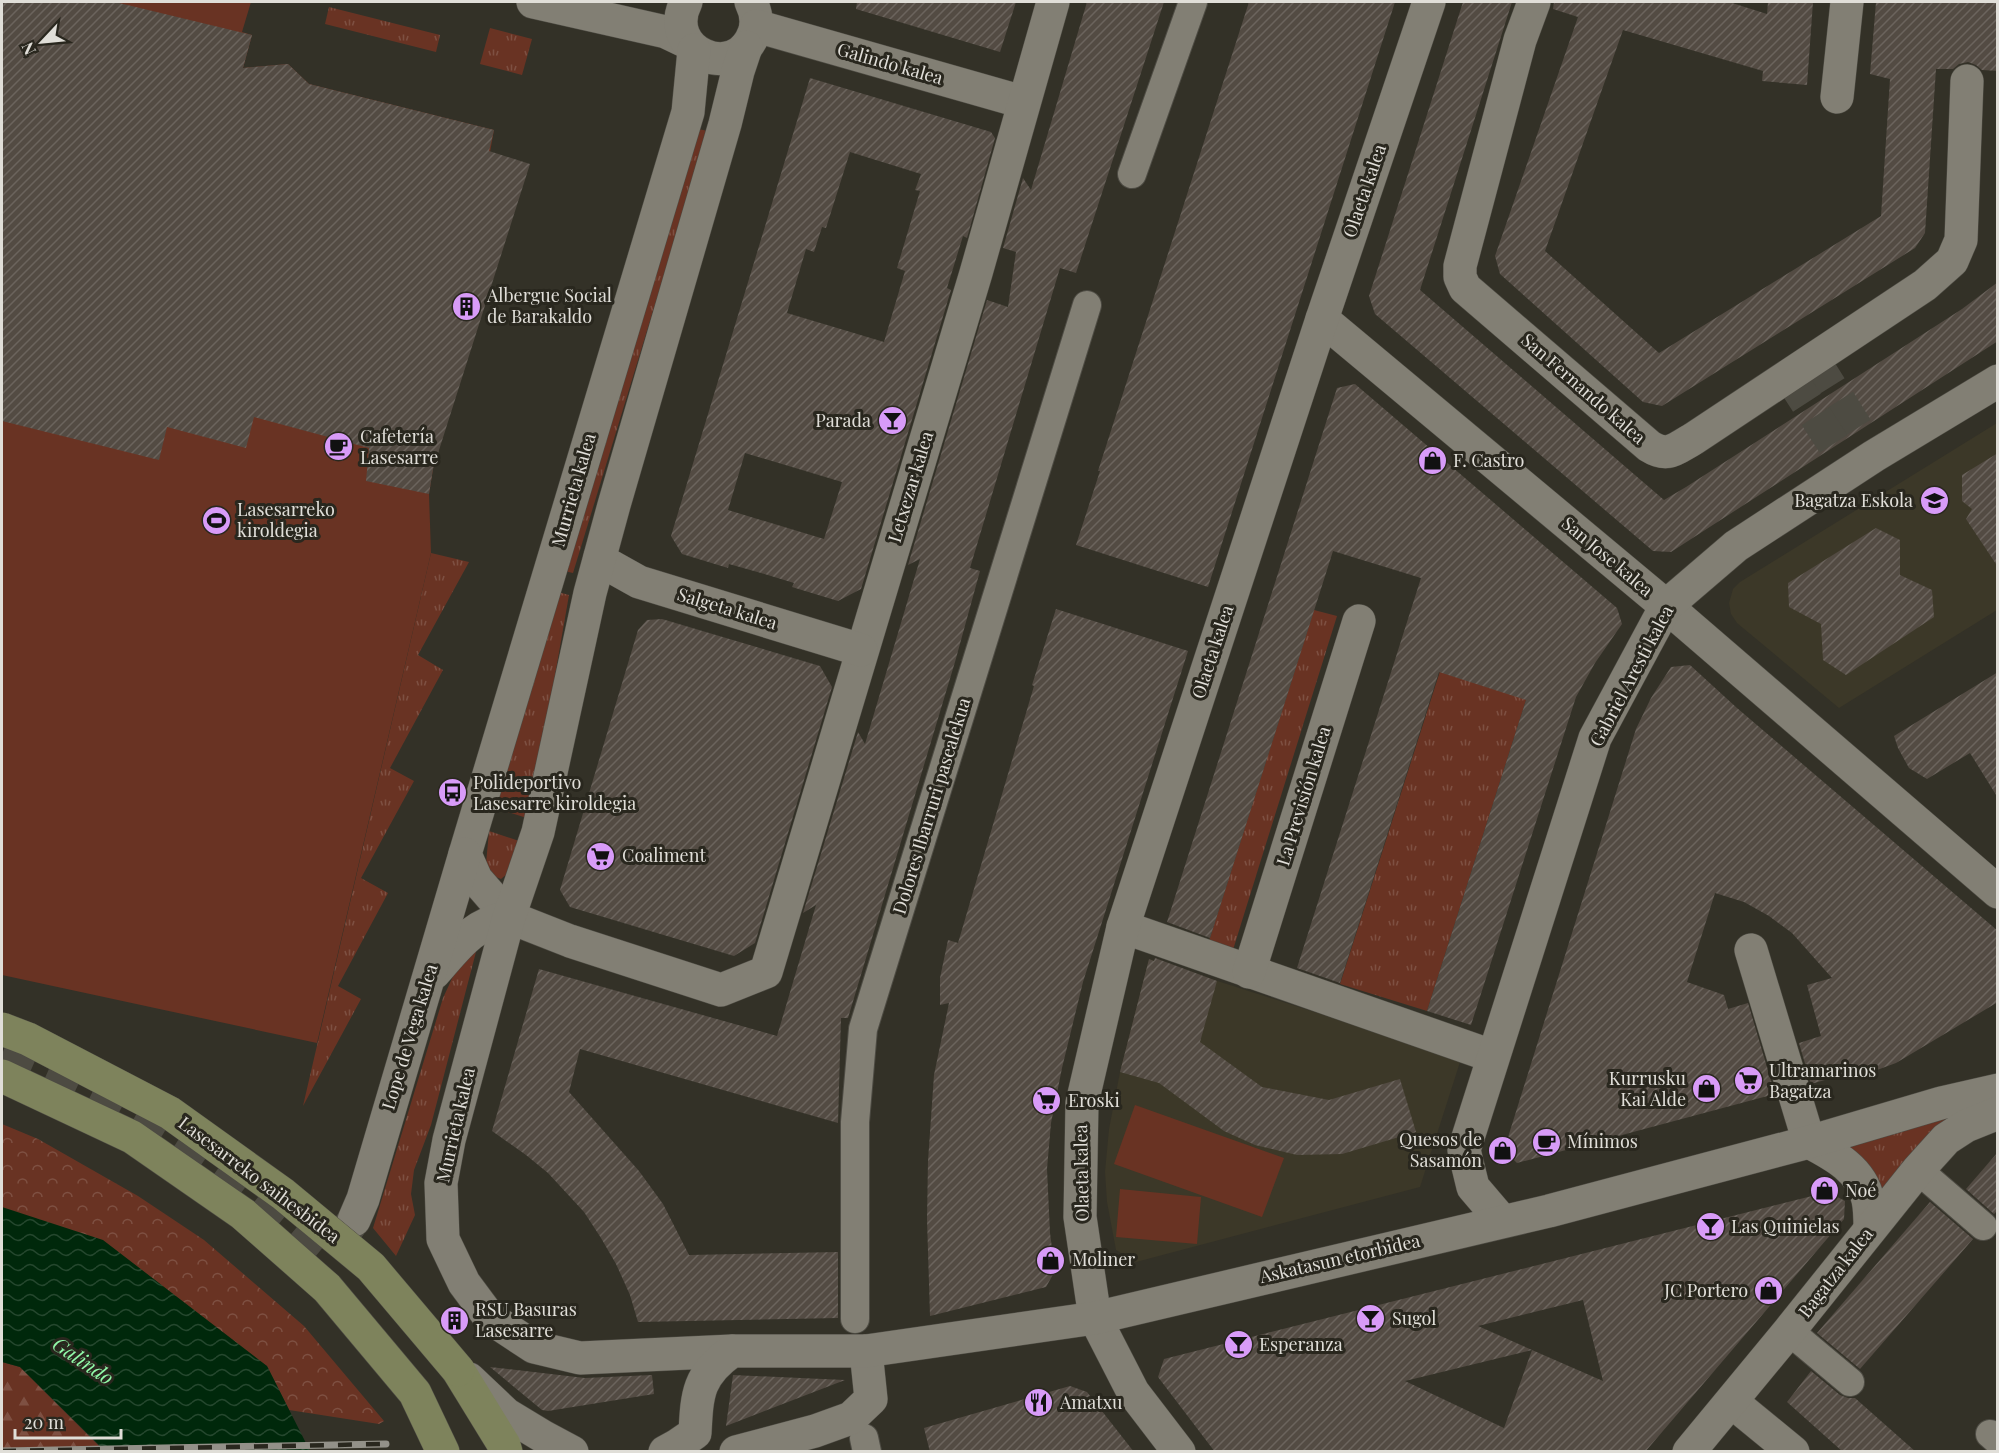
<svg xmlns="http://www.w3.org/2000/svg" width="1999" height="1453" viewBox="0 0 1999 1453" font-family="'Playfair Display',serif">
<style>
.built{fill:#3c3828}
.grass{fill:url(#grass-tufts)}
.forest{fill:url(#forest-firs)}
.park{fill:url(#park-crowns)}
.garden{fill:#693323}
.water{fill:url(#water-waves)}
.building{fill:url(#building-hatch);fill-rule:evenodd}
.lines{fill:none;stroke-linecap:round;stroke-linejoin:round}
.minor-tunnel{stroke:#4d4b42;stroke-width:33;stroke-dasharray:33 16;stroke-linecap:butt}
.pedestrian-casing{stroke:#4e4c44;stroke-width:30}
.minor-casing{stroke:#4e4c44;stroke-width:34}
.tertiary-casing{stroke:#4e4c44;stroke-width:34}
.secondary-casing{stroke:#4e4c44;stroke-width:34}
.pedestrian{stroke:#827f74;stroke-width:28}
.minor{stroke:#827f74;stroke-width:33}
.tertiary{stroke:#827f74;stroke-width:33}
.secondary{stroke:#7e835c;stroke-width:33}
.rail-casing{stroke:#939189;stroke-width:7}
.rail{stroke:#29271e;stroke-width:4.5;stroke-dasharray:14;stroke-linecap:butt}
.secondary-bridge-casing{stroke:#4e4c44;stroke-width:34;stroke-linecap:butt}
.secondary-bridge{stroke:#7e835c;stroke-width:33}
.labels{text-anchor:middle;stroke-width:6;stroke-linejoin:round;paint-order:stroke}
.street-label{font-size:18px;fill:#e0ded8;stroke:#29271e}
.poi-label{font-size:18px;fill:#e0ded8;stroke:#29271e;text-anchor:start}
.water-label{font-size:20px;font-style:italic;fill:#91f9a8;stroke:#29271e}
</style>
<defs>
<pattern id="grass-tufts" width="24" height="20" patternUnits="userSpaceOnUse" patternTransform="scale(1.5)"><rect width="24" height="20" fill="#693323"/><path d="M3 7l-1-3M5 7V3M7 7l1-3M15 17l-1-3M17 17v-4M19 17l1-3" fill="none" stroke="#7e5042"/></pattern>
<pattern id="forest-firs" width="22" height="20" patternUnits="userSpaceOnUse" patternTransform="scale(1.5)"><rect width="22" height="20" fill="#693323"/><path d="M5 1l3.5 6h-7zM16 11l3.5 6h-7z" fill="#7e5042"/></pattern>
<pattern id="park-crowns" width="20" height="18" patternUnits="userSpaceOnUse" patternTransform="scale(1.5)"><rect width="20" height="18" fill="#693323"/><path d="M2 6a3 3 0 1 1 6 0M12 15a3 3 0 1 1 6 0" fill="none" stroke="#7e5042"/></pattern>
<pattern id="water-waves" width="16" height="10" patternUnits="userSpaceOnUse" patternTransform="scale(1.5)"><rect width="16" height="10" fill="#00280b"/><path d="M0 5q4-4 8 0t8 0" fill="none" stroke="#25472e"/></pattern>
<pattern id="building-hatch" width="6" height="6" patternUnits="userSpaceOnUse" patternTransform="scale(1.5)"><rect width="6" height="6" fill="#534b43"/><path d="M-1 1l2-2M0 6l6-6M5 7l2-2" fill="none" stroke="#6b645d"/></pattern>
</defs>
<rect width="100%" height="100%" fill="#333127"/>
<!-- built -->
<g class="built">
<polygon points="1997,423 1997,610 1839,708 1737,623 1731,614 1729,603 1733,589 1740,582"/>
<polygon points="1149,959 1461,1059 1420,1187 1136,1262 1116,1250 1107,1202 1105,1172 1109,1129 1120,1072"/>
</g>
<!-- grass -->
<g class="grass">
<polygon points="329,7 440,35 436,52 325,24"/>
<polygon points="490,28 532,39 522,75 480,64"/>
<polygon points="698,129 708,131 573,573 564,571"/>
<polygon points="431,553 469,562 418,655 443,670 390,768 414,781 361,878 388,893 338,986 361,999 303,1106"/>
<polygon points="558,592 569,595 530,819 492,807"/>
<polygon points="1465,593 1526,700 1427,1011 1340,984"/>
<polygon points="1314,610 1337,616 1232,953 1208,944"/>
<polygon points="489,831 522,842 508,873 501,879 491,875 486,864"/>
<polygon points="477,948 431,1125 414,1170 411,1194 415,1215 396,1256 373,1228 443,998 455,972"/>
<polygon points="1951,1116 1880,1198 1839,1143"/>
</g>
<!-- forest -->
<polygon class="forest" points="2,1362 20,1367 104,1451 2,1451"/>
<!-- park -->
<polygon class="park" points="2,1124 38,1139 138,1196 204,1240 304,1326 384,1421 379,1424 289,1410 267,1366 2,1212"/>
<!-- garden -->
<g class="garden">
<polygon points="2,2 251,2 242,32 252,35 243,68 288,64 309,84 494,130 433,469 429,494 431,553 317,1043 2,975"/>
<polygon points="1135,1105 1284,1158 1262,1217 1114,1164"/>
<polygon points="1120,1189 1201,1197 1197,1244 1116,1237"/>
</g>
<!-- water -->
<polygon class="water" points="2,1207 103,1240 267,1366 310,1451 105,1451 20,1367 2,1362"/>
<!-- building -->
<g class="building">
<polygon points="2,2 115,2 252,35 243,68 288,64 309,84 494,130 489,151 530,164 433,469 429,494 366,481 369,448 254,417 246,448 167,427 159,460 2,421"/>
<polygon points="857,2 1016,2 1000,52 856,9"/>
<polygon points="1087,2 1164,2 1076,273 1060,268 970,568 980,571 955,662 848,1018 841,1018 838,1123 580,1049 569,1092 639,1171 663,1204 689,1255 838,1252 838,1318 638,1322 630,1295 616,1264 601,1238 584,1212 548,1173 526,1155 492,1131 539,969 777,1036 816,905 803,913 858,732 865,744 920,559 908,565 987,300 1008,307 1016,252 1003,248 1023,178 1031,190"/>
<polygon points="1249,2 1395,2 1208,587 1076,545 1100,471 1098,471"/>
<polygon points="1463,2 1512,2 1420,290 1664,500 1686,487 1962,309 1998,282 1998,341 1671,552 1653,551 1375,314 1369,296"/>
<polygon points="1554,2 1729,2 1767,14 1768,2 1813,2 1807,85 1762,81 1763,71 1623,30 1545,251 1659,353 1881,216 1890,79 1870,74 1876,2 1998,2 1998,71 1982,70 1976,65 1968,62 1959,64 1953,69 1936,69 1925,233 1915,248 1662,406 1643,402 1500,274 1495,256 1578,17 1553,9"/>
<path d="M 810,78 L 991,132 L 995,138 L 967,238 L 963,236 L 947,288 L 951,290 L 861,589 L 838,601 L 792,587 L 794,583 L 761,573 L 729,564 L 728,568 L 682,554 L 671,536 ZM 850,152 L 921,174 L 915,190 L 920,191 L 897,268 L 905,271 L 884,342 L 787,313 L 806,249 L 814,252 L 822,227 L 826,228 ZM 745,453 L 842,482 L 824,539 L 728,510 Z"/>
<polygon points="1355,384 1617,608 1622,624 1595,663 1576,697 1471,1025 1427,1011 1526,700 1439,672 1340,983 1297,968 1421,578 1333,551 1210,938 1167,922 1337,388"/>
<polygon points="1998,453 1998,567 1966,519 1972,509 1962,501 1962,475"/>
<polygon points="1876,528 1900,540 1900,575 1932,590 1934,617 1846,675 1823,660 1821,624 1789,607 1788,583"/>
<polygon points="1056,609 1188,651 1083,982 1062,1068 1051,1123 1047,1169 1050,1233 1055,1271 1046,1287 930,1316 927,1219 928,1161 934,1075 949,1003 940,1005 940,978 948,940 958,943 1034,686 1032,685"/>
<polygon points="662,619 820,666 832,687 755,943 734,956 570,907 560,890 638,630 647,620"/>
<polygon points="1690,665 1737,708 1998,931 1998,1002 1896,1063 1858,1077 1856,1071 1811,1084 1799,1043 1821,1036 1807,985 1832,978 1792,933 1769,916 1744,902 1715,893 1687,982 1724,995 1728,1009 1748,1003 1775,1094 1517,1163 1504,1150 1636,729 1651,698 1671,667"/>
<polygon points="1998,672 1998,798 1970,753 1927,779 1909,768 1898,748 1894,736"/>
<polygon points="1155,958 1217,981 1200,1042 1262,1087 1329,1100 1400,1079 1416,1132 1342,1154 1297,1155 1255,1145 1224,1131 1159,1083 1120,1072 1149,959 1154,961"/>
<polygon points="1998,1152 1998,1210 1994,1214 1966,1189"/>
<path d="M 1828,1192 L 1845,1201 L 1844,1219 L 1645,1452 L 1215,1452 L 1158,1377 L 1164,1359 ZM 1583,1300 L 1603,1381 L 1532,1350 L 1504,1428 L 1405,1381 L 1532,1350 L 1478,1326 Z"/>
<polygon points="1930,1202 1973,1239 1860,1369 1817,1333"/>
<polygon points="490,1367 585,1378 652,1375 654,1394 548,1411 542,1410"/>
<polygon points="1811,1371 1840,1395 1848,1398 1855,1398 1916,1452 1843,1452 1787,1402"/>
<polygon points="733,1375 845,1380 726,1426"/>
<polygon points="1070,1386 1087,1392 1134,1452 930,1452 924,1428"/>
</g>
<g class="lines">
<!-- minor-tunnel -->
<g class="minor-tunnel">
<polyline points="1813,359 1874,456"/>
<polyline points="1789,375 1851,471"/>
<path d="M 2,1054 C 55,1077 108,1100 158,1130 C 218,1166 272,1211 326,1256 L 354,1220"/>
</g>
<defs>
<g id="pedestrian">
<polyline points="1132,174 1193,2"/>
<polyline points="1918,1170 1983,1226"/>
<polyline points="855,1319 855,1122 863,1029 1087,305"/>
<polyline points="1789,1331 1850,1382"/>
<polyline points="1990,1434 1998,1441"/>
<polyline points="864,1438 867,1452"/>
</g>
<g id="minor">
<polyline points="533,2 666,32 687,42"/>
<path d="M 686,2 C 661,51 736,84 754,33 C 758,22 756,12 751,2"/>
<path d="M 1534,2 L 1520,40 L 1460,266 L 1460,277 L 1465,288 L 1649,446 C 1668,458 1675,449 1693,439 L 1925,285 L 1952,261 L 1961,240 L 1967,81"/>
<polyline points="756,26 1023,102"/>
<polyline points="694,50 688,112 465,854 476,879 509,917 570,941 721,990 766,972 976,273 1053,2"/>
<polyline points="1837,97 1847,2"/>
<polyline points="1322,319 1666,606 1998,892"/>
<polyline points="600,557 605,563 639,582 861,650"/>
<polyline points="1123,927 1492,1056"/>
<polyline points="1751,950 1809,1142"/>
<polyline points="1249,972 1359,621"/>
<path d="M 434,973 C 458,946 472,924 509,917"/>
<polyline points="354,1220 363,1199 465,854"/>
<polyline points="1502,1221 1473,1187 1464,1150 1595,738 1666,606 1736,546 1874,456 1998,381"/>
<polyline points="732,1351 580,1358 534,1347 490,1318 464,1283 443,1239 441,1183 449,1140 509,917 538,832 590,593 614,505 725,124 738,71 746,47"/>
<polyline points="469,1379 506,1414 544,1437 572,1452"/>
<polyline points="1732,1402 1793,1452"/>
<polyline points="736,1452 815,1431 851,1418 871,1399 866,1351"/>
<polyline points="1179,1452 1133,1392 1095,1318 1080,1217 1082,1103 1123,927 1322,319 1429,2"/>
</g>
<g id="tertiary">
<path d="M 1809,1142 C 1834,1155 1862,1170 1868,1200 C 1870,1209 1870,1220 1870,1229"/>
<path d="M 665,1452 L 676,1446 L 695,1433 C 697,1393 698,1375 732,1351 L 866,1351 L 1095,1318 L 1549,1211 L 1809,1142 L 1941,1103 L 1998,1090"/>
<polyline points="1689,1452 1789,1331 1918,1170 1946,1139 1966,1126 1998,1113"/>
</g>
<g id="secondary">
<polyline points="2,1076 132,1137 243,1214 327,1288 415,1393 443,1452"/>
<polyline points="458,1370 504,1445 506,1452"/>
</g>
</defs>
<!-- pedestrian casing -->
<use href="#pedestrian" class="pedestrian-casing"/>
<!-- minor casing -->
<use href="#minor" class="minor-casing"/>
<!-- tertiary casing -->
<use href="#tertiary" class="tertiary-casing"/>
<!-- secondary casing -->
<use href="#secondary" class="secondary-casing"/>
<!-- pedestrian -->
<use href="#pedestrian" class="pedestrian"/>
<!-- minor -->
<use href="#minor" class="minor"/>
<!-- tertiary -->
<use href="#tertiary" class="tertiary"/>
<!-- secondary -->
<use href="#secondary" class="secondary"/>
<defs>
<polyline id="rail" points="2,1451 386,1444"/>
</defs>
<!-- rail casing -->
<use href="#rail" class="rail-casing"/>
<!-- rail -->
<use href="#rail" class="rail"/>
<defs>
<polyline id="secondary-bridge" points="2,1029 28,1039 170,1113 283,1194 371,1267 458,1370"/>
</defs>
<!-- secondary-bridge casing -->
<use href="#secondary-bridge" class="secondary-bridge-casing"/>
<!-- secondary-bridge -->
<use href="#secondary-bridge" class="secondary-bridge"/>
</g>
<!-- icons -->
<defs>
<symbol id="building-disc" viewBox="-11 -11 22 22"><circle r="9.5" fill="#d89bf8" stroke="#29271e"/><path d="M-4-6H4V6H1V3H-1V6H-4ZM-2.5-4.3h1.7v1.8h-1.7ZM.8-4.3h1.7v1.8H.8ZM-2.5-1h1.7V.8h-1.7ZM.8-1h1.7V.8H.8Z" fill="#111"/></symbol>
<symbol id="bar-disc" viewBox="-11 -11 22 22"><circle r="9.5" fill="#d89bf8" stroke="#29271e"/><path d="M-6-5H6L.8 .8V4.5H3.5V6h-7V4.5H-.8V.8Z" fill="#111"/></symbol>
<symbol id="cafe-disc" viewBox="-11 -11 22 22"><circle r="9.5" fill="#d89bf8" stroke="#29271e"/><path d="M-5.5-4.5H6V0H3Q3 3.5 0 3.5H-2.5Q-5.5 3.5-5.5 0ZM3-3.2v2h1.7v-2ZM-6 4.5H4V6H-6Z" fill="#111"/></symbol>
<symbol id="shop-disc" viewBox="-11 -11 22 22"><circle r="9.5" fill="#d89bf8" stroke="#29271e"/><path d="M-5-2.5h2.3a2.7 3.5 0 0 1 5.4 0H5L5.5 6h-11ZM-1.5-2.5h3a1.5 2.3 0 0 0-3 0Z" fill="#111"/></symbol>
<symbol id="school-disc" viewBox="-11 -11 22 22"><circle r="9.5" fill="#d89bf8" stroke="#29271e"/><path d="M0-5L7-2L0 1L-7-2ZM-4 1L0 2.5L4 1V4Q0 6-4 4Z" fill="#111"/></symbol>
<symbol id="stadium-disc" viewBox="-11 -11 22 22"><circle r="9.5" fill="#d89bf8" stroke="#29271e"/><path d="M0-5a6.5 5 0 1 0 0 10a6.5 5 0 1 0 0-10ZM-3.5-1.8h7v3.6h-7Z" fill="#111"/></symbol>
<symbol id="bus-disc" viewBox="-11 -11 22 22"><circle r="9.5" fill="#d89bf8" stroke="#29271e"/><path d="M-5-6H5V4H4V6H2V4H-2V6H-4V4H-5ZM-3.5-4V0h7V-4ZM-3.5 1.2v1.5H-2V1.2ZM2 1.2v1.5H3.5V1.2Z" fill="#111"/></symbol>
<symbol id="supermarket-disc" viewBox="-11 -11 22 22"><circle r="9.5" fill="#d89bf8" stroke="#29271e"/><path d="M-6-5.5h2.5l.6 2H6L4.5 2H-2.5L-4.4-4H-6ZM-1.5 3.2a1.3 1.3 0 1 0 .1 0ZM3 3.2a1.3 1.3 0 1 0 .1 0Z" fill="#111"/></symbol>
<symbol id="restaurant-disc" viewBox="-11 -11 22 22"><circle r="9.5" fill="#d89bf8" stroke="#29271e"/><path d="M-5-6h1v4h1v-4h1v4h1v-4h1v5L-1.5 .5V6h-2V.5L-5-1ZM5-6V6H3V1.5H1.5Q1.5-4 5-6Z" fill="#111"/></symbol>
</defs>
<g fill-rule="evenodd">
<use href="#building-disc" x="450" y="290" width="33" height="33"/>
<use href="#bar-disc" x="876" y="404" width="33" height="33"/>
<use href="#cafe-disc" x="322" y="430" width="33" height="33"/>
<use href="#shop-disc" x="1416" y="444" width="33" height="33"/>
<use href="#school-disc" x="1918" y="484" width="33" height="33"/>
<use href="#stadium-disc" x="200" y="504" width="33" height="33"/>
<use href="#bus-disc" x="436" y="776" width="33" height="33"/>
<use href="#supermarket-disc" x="584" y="840" width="33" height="33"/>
<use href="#supermarket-disc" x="1732" y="1064" width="33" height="33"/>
<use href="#shop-disc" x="1690" y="1072" width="33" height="33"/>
<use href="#supermarket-disc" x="1030" y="1084" width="33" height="33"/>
<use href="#cafe-disc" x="1530" y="1126" width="33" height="33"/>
<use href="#shop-disc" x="1486" y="1134" width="33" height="33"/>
<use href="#shop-disc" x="1808" y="1174" width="33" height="33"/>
<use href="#bar-disc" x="1694" y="1210" width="33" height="33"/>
<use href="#shop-disc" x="1034" y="1244" width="33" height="33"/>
<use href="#shop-disc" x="1752" y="1274" width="33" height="33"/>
<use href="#bar-disc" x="1354" y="1302" width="33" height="33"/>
<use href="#building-disc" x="438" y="1304" width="33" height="33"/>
<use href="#bar-disc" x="1222" y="1328" width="33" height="33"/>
<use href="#restaurant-disc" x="1022" y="1386" width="33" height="33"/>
</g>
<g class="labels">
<!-- street labels -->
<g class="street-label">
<text transform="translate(890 64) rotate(16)" y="6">Galindo kalea</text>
<text transform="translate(1365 191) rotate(-71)" y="6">Olaeta kalea</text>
<text transform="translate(1583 389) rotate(41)" y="6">San Fernando kalea</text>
<text transform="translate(911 487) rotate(-73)" y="6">Letxezar kalea</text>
<text transform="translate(574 490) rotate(-74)" y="6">Murrieta kalea</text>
<text transform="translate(1607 557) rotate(40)" y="6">San Jose kalea</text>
<text transform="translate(727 609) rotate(17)" y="6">Salgeta kalea</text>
<text transform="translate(1213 652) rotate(-72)" y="6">Olaeta kalea</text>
<text transform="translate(1632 676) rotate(-62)" y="6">Gabriel Aresti kalea</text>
<text transform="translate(1304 796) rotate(-73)" y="6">La Previsión kalea</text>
<text transform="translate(932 806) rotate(-73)" y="6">Dolores Ibarruri pasealekua</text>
<text transform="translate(410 1037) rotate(-73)" y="6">Lope de Vega kalea</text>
<text transform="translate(456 1125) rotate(-77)" y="6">Murrieta kalea</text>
<text transform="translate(1082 1173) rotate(-91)" y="6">Olaeta kalea</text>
<text transform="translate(259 1180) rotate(37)" y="6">Lasesarreko saihesbidea</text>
<text transform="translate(1340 1259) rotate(-13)" y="6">Askatasun etorbidea</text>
<text transform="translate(1836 1273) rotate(-52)" y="6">Bagatza kalea</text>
</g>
<!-- poi labels -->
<g class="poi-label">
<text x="487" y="302">Albergue Social<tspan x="487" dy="21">de Barakaldo</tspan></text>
<text x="871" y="427" text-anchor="end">Parada</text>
<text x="360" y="443">Cafetería<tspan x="360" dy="21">Lasesarre</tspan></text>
<text x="1453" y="467">F. Castro</text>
<text x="1913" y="507" text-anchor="end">Bagatza Eskola</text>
<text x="237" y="516">Lasesarreko<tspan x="237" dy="21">kiroldegia</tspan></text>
<text x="473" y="789">Polideportivo<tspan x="473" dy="21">Lasesarre kiroldegia</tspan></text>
<text x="622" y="862">Coaliment</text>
<text x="1769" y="1077">Ultramarinos<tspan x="1769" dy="21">Bagatza</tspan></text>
<text x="1686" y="1085" text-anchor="end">Kurrusku<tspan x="1686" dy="21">Kai Alde</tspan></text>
<text x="1068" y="1107">Eroski</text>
<text x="1482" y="1146" text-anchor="end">Quesos de<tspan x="1482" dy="21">Sasamón</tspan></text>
<text x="1567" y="1148">Mínimos</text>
<text x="1845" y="1197">Noé</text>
<text x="1731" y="1233">Las Quinielas</text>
<text x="1072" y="1266">Moliner</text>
<text x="1748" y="1297" text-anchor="end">JC Portero</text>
<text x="475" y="1316">RSU Basuras<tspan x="475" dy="21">Lasesarre</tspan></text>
<text x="1392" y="1325">Sugol</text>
<text x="1259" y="1351">Esperanza</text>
<text x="1060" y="1409">Amatxu</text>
</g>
<!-- water labels -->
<g class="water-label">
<text transform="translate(83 1361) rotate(34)" y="7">Galindo</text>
</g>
</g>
<!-- border -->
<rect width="1999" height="1453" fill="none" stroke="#e0ded8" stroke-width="6"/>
<!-- north arrow -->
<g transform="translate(42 42) rotate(244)" stroke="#29271e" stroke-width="4.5" paint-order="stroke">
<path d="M0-4.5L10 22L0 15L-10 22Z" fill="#e0ded8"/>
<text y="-9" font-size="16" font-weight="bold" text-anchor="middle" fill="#e0ded8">N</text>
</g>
<!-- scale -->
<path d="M15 1429v9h106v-9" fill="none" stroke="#e0ded8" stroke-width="3"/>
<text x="24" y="1429" font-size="18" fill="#e0ded8" stroke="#29271e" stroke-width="4.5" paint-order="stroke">20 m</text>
</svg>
